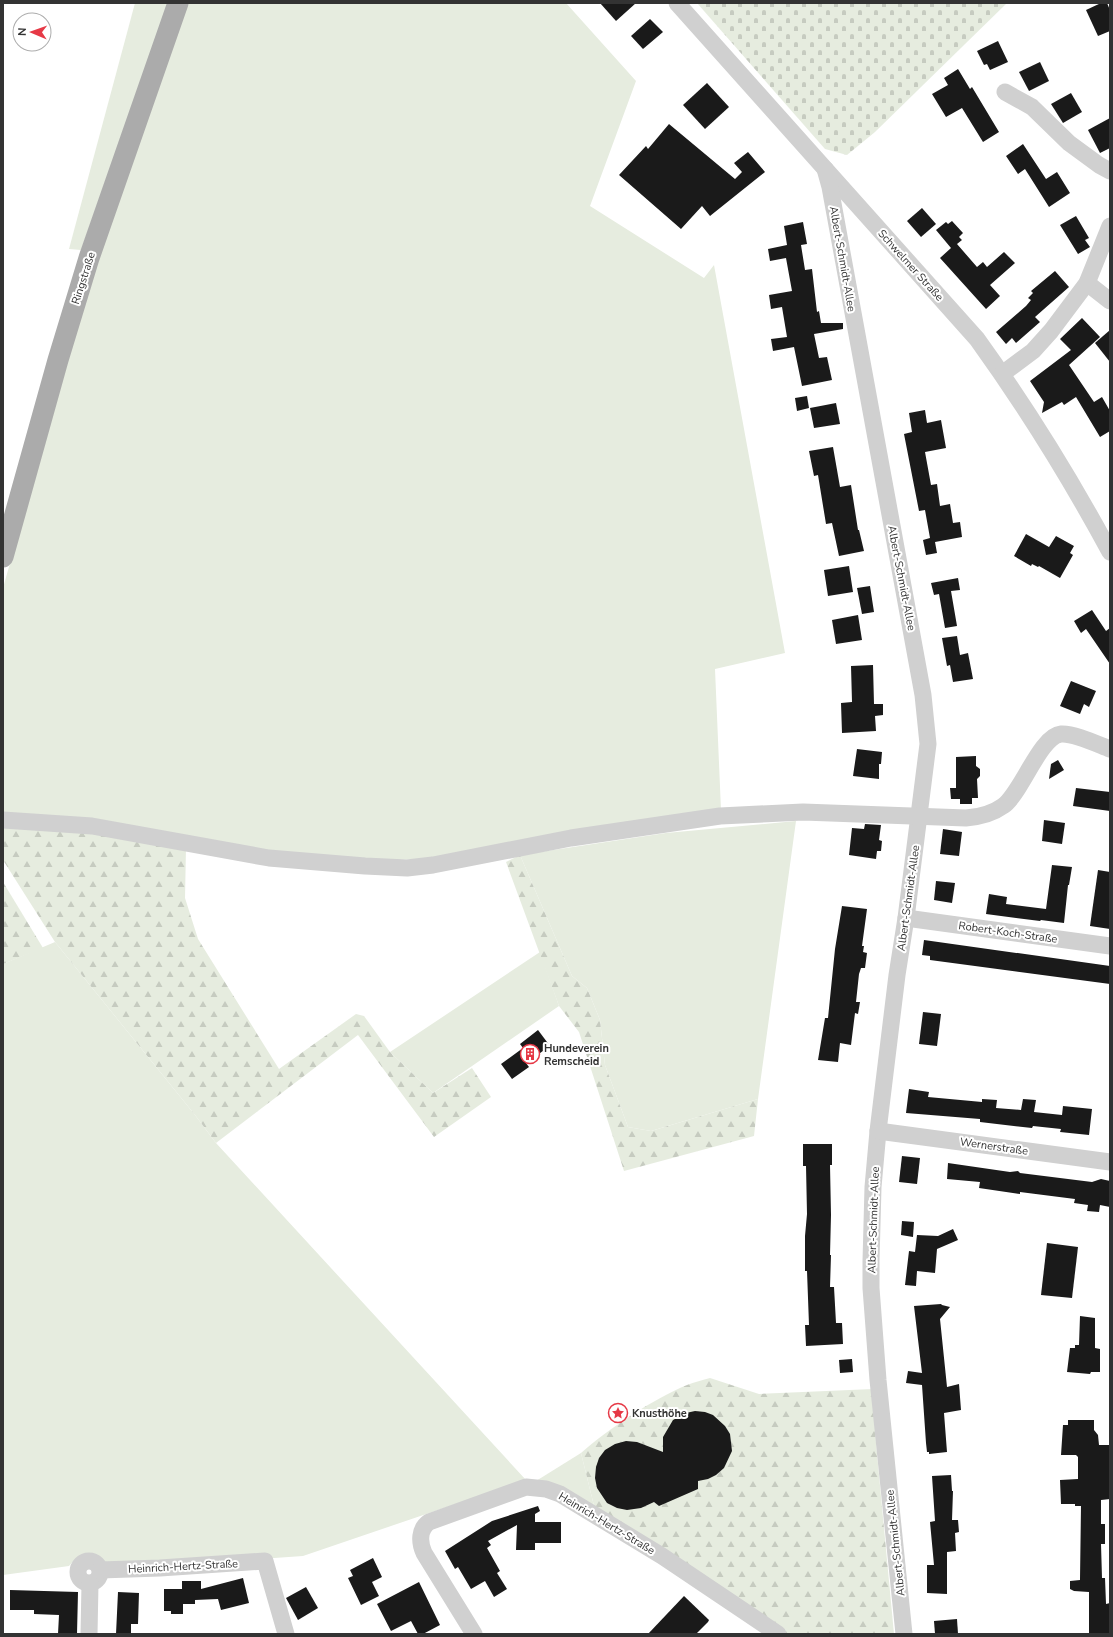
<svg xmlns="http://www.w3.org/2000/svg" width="1113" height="1637" viewBox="0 0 1113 1637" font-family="'Nunito Sans',sans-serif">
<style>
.green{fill:#e6ecdf}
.forest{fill:url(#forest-firs)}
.cemetery{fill:url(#cemetery-stones)}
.building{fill:#1a1a1a}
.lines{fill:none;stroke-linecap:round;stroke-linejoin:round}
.minor{stroke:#d0d0d0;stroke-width:17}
.major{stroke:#ababab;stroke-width:21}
.labels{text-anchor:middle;stroke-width:4;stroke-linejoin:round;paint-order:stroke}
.street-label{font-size:11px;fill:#333;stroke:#fff}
.poi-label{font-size:11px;font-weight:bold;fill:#333;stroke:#fff;text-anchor:start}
</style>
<defs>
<pattern id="forest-firs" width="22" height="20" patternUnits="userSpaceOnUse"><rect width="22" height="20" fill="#e6ecdf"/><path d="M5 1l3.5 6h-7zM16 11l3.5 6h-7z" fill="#c6cbc0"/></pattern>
<pattern id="cemetery-stones" width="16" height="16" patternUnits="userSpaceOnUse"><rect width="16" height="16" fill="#e6ecdf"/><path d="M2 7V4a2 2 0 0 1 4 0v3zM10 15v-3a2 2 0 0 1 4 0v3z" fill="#c6cbc0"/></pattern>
</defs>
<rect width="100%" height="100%" fill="#fff"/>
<!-- green -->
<g class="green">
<polygon points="135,3 168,3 81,250 69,249"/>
<polygon points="186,3 566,3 636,81 590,206 704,278 714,265 785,653 715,669 721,810 452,857 362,862 3,816 3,588 93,269"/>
<polygon points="796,821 758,1099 651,1131 628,1127 605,1065 600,1020 587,988 572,976 520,855 666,833"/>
<path d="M 55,942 L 195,1115 L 216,1143 L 526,1480 L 303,1556 L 260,1559 L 108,1564 C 92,1550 83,1550 69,1566 L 3,1575 L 3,964 Z"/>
<polygon points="540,952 559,1006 433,1093 390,1052"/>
<polygon points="581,1453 595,1510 536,1481"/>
</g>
<!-- forest -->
<g class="forest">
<polygon points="3,825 66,829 186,848 185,898 198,939 279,1069 356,1014 364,1016 390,1052 433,1093 472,1068 491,1097 434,1137 358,1035 216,1143 195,1115 55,942 3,860"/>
<polygon points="520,855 572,976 587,988 600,1020 605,1065 628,1127 651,1131 758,1099 754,1136 624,1171 579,1032 559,1006 506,862"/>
<polygon points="3,882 43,948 3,964"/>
<path d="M 710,1378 L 759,1394 L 873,1389 L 876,1443 L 894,1634 L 764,1634 L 595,1510 L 581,1453 C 608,1429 653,1399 687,1385 C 694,1382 703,1380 710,1378 Z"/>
</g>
<!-- cemetery -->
<polygon class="cemetery" points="697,3 1007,3 875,132 847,155 825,149"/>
<!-- building -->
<g class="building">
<polygon points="600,3 636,3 616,21"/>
<polygon points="1101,3 1107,3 1110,10 1110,31 1098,36 1086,10"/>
<polygon points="650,19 663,32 643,49 631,36"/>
<polygon points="998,41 1008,62 990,70 987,64 984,65 977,51"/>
<polygon points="1040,62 1049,81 1029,91 1019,72"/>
<polygon points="958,69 970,89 972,87 999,132 983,142 962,108 946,117 932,94 948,85 944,78"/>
<polygon points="707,83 729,107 705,129 683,105"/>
<polygon points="1071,93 1082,112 1063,123 1051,104"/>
<polygon points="1110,118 1110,148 1100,153 1088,130"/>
<polygon points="669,124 735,179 742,172 734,163 748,152 765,172 710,216 702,206 681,229 619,175 646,146 648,149"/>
<polygon points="1023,144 1046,179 1057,172 1070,193 1049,207 1025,169 1018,174 1006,156"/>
<polygon points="922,208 936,224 921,237 907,221"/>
<polygon points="1076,216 1089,238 1085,240 1090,247 1078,254 1060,225"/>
<polygon points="952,221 963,233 959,237 962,240 957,244 977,267 983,262 987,267 1004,252 1015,263 990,285 1000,296 986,309 940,258 951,248 936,230 946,222 948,224"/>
<polygon points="803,222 807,244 801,245 805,270 812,269 817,312 819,311 821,323 843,323 843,329 814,334 819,358 827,357 832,380 802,386 794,347 773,351 771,339 787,337 782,307 771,309 769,295 792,291 786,258 770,261 768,249 787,245 784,226"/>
<polygon points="1055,271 1069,287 1035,317 1040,322 1016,343 1012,338 1006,344 996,332 1026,306 1031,300 1028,298 1033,293 1031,291"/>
<polygon points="1082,318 1100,337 1069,365 1094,402 1102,397 1110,411 1110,431 1100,437 1076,397 1064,405 1062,402 1042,413 1044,402 1030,381 1071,350 1060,339"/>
<polygon points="1110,330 1110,362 1095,343"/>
<polygon points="807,396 809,408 797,411 795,398"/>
<polygon points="836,403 840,424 814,428 810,408"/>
<polygon points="925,410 927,423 941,420 946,448 925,452 931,485 937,484 940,506 950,504 953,523 960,522 962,537 935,542 937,553 926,555 923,540 930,538 925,510 919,511 904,434 912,432 909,413"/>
<polygon points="833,447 840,487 851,485 858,530 859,530 864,551 839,556 832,523 826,524 818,475 814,476 809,451"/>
<polygon points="1026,534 1049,547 1056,536 1074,546 1070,553 1073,555 1060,578 1039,566 1038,567 1032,564 1031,566 1014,556"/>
<polygon points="849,566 853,592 828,596 824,570"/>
<polygon points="958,578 960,590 951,591 957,626 945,628 939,594 934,595 931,583"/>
<polygon points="870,586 874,612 862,614 857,588"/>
<polygon points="1092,610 1106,631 1110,628 1110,664 1086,629 1081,633 1074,621"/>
<polygon points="858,615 862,640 836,644 832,620"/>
<polygon points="957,636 960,655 968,653 973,679 953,682 950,665 947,666 942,638"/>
<polygon points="873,665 874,704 883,704 883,715 875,716 876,731 842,733 841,703 852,702 851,666"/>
<polygon points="1071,681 1096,691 1089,707 1084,704 1080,714 1060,706"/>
<polygon points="857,749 882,752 881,764 879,764 879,779 853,776"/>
<polygon points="976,756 976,766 980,769 980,776 977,779 978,798 972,798 972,804 960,804 960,799 951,799 950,788 956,788 956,757"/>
<polygon points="1058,760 1064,770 1049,779 1051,764"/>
<polygon points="1076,788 1110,792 1110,811 1073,806"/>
<polygon points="1044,820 1065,823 1062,844 1042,841"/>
<polygon points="865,824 881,825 879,840 882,841 881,851 877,851 876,859 849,855 852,828 864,829"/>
<polygon points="943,829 962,832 959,856 940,854"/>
<polygon points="1052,865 1072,867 1069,885 1068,885 1064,923 1041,920 1040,921 986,914 989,894 1007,897 1006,904 1046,909"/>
<polygon points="1098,870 1110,872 1110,929 1090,926"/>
<polygon points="936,881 955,883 952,903 934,900"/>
<polygon points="842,906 867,909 862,946 864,946 863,952 867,953 865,968 861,968 859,974 856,1002 860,1002 858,1014 855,1013 851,1045 840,1043 838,1062 818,1060 825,1018 828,1018 835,949"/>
<polygon points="924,940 1110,966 1110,984 930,960 930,956 922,955"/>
<polygon points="923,1012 941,1014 937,1046 919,1044"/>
<polygon points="538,1030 550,1046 526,1063 529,1067 512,1079 501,1064 523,1048 520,1044"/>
<polygon points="909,1089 929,1092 928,1097 982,1102 982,1099 997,1100 996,1108 1021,1110 1023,1099 1036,1100 1034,1112 1062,1115 1063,1106 1092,1109 1089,1135 1060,1132 1061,1129 1033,1126 1032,1128 980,1122 980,1119 906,1113"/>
<polygon points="803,1144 832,1144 832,1165 830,1165 831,1215 830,1255 831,1255 830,1287 834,1287 836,1323 842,1323 843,1344 806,1346 805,1325 809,1325 807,1271 805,1271 805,1236 807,1214 806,1166 803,1166"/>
<polygon points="902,1156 920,1158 917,1184 899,1182"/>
<polygon points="948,1163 1010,1172 1018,1171 1020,1173 1092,1182 1101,1179 1110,1181 1110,1207 1100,1205 1099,1212 1087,1211 1088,1205 1074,1203 1075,1199 1020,1192 1020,1194 979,1188 980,1182 947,1179"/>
<polygon points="902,1221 914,1222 913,1237 901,1235"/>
<polygon points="953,1229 958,1240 937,1249 935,1273 917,1271 916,1286 905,1285 909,1251 915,1252 917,1235 938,1236"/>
<polygon points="1047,1243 1078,1247 1072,1298 1041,1295"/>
<polygon points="941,1304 942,1305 950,1307 940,1319 947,1387 959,1384 961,1410 944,1413 947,1452 929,1454 929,1452 927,1452 926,1443 922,1385 906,1383 908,1371 922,1373 914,1306"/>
<polygon points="1080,1316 1095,1318 1095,1348 1100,1349 1100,1372 1091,1372 1090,1374 1067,1372 1070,1348 1075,1348 1075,1345 1079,1345"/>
<polygon points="852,1359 853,1372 840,1373 839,1360"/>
<polygon points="695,1411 705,1412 713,1415 725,1426 730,1434 732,1451 724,1468 716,1475 708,1479 698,1481 698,1489 659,1506 654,1502 641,1508 627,1510 617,1508 607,1503 597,1488 595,1478 596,1467 599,1458 605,1450 615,1444 626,1441 637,1442 663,1452 663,1437 673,1420 686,1413"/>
<polygon points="1068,1420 1094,1420 1094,1430 1098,1435 1099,1445 1110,1445 1110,1499 1101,1500 1101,1524 1105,1524 1105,1544 1101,1544 1102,1578 1105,1578 1106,1604 1110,1603 1110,1634 1089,1634 1089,1592 1074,1591 1070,1589 1070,1581 1080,1580 1081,1506 1075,1506 1075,1504 1061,1504 1060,1480 1078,1479 1078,1457 1076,1455 1061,1455 1063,1425 1068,1425"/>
<polygon points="951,1475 952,1491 953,1491 952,1520 958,1520 959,1532 955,1533 956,1551 947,1552 947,1594 927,1593 927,1565 934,1565 930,1522 935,1521 932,1476"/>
<polygon points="538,1506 540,1511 535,1514 535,1522 561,1522 561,1543 535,1543 535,1550 516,1550 517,1525 488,1541 491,1545 487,1548 500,1571 497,1573 507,1589 494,1597 485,1581 471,1589 458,1567 455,1569 445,1551 492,1521"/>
<polygon points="373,1558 382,1577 372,1582 379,1596 361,1605 348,1578 353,1576 350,1570"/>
<polygon points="243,1578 249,1603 221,1610 218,1599 195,1600 195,1604 183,1604 183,1614 171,1614 171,1611 164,1611 164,1589 182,1589 182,1581 201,1581 201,1589"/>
<polygon points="419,1582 440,1625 423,1634 418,1634 411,1621 391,1631 377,1604"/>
<polygon points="306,1587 318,1608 298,1620 286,1598"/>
<polygon points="10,1590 78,1592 77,1634 58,1634 59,1615 34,1614 34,1610 10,1610"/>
<polygon points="118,1592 139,1593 138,1624 131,1624 131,1634 116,1634"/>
<polygon points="684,1596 709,1620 708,1622 696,1634 648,1634"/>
<polygon points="957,1619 958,1634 935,1634 934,1621"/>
</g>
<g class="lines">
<!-- minor -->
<g class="minor">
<path d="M 677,3 L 977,339 C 1026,407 1070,478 1110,552"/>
<polyline points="1005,92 1032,107 1069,143 1099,165 1110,171"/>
<polyline points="825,169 830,187 923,695 928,744 906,918 897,975 878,1131 873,1187 871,1261 871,1288 878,1380 904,1634"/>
<polyline points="1087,283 1110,301"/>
<polyline points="1002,374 1033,351 1051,331 1087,283 1110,226"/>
<path d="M 3,820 L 92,826 L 269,858 L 365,866 L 407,868 L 433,865 L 571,838 L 720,816 L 803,812 L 966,818 C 979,817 992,814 1003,806 C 1021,794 1040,736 1061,734 C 1074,733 1097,744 1110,749"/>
<polyline points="906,918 1110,946"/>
<polyline points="878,1131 1110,1162"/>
<circle cx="89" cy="1572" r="11"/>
<polyline points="100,1570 160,1568 265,1561 286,1634"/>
<polyline points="89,1634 90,1584"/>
<path d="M 474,1634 L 424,1553 C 419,1542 419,1529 429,1522 L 526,1487 L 546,1489 L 560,1494 L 662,1556 L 778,1634"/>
</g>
<!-- major -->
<polyline class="major" points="3,557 58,360 89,258 178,3"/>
</g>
<!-- icons -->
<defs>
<symbol id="building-ring" viewBox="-11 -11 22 22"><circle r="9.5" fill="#fff" stroke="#e63946" stroke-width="1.5"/><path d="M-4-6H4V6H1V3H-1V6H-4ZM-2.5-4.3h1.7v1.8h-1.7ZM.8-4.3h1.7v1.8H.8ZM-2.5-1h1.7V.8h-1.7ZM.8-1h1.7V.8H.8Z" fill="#e63946"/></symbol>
<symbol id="sight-ring" viewBox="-11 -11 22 22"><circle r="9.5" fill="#fff" stroke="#e63946" stroke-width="1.5"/><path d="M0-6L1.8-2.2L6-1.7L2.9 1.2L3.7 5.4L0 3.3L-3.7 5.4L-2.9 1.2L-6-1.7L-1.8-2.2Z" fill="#e63946"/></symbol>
</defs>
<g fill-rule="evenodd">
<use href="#building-ring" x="519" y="1043" width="22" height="22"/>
<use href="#sight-ring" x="607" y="1402" width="22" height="22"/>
</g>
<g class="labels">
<!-- street labels -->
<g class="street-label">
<text transform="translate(843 259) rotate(80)" y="4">Albert-Schmidt-Allee</text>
<text transform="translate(911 265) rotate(48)" y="4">Schwelmer Straße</text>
<text transform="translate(83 278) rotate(-72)" y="4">Ringstraße</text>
<text transform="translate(902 578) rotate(79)" y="4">Albert-Schmidt-Allee</text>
<text transform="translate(908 898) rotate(-82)" y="4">Albert-Schmidt-Allee</text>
<text transform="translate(1008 932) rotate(8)" y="4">Robert-Koch-Straße</text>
<text transform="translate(994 1146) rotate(8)" y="4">Wernerstraße</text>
<text transform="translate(873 1220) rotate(-88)" y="4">Albert-Schmidt-Allee</text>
<text transform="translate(607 1523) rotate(31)" y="4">Heinrich-Hertz-Straße</text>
<text transform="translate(895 1543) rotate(-96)" y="4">Albert-Schmidt-Allee</text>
<text transform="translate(183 1566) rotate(-3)" y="4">Heinrich-Hertz-Straße</text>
</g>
<!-- poi labels -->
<g class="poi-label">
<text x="544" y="1052">Hundeverein<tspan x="544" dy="13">Remscheid</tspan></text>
<text x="632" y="1417">Knusthöhe</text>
</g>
</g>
<!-- border -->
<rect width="1113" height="1637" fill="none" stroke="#333333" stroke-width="8"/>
<!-- north arrow -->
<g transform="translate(32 32) rotate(272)"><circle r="19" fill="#ffffff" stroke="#adadad"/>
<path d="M0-3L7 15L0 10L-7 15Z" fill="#e63946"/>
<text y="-6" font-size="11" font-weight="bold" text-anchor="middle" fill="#333333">N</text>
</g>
</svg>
